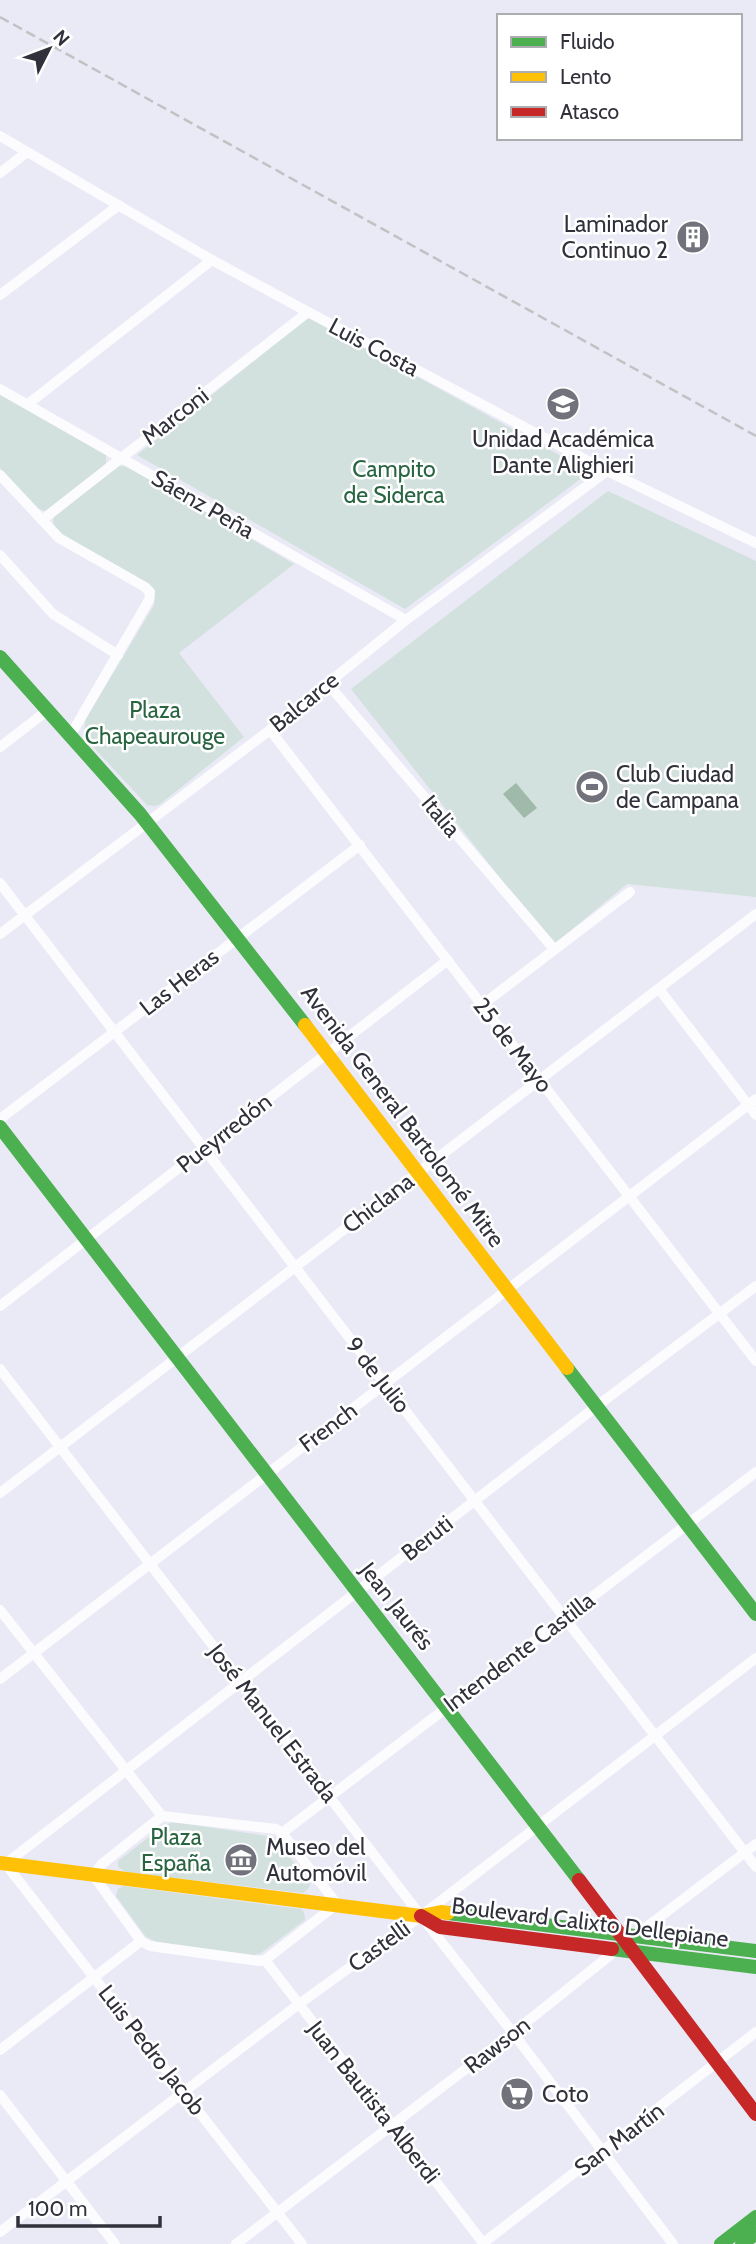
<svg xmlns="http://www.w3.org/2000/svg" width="756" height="2244" viewBox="0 0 756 2244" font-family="Cabin,sans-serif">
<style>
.green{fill:#d2e1dd}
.water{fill:#9fb9aa}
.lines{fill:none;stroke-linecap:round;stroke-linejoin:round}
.street{stroke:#fcfcfe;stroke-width:10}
.fast{stroke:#4caf50;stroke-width:14}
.slow{stroke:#ffc107;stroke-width:14}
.jam{stroke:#c62828;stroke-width:14}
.rail{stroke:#c2c2c5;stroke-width:2.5;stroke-dasharray:10 5;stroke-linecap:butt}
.labels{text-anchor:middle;stroke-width:5;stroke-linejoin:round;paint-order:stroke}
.poi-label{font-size:23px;fill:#30313b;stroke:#fff;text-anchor:start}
.street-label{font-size:23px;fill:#30313b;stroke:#fff}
.park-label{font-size:23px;fill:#296541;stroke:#fff}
</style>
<rect width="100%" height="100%" fill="#e9eaf6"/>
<!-- green -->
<g class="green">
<polygon points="309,317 590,472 405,609 137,455"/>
<polygon points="0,394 106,455 106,466 50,509 45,511 36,508 0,468"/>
<path d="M 121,466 L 129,467 L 294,564 L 179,653 L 244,737 L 159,805 L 154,806 L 147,805 L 83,736 L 86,719 L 154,605 L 155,597 L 153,589 L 62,535 C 56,529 51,526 54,517 L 114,467 Z"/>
<polygon points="608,491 756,561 756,897 627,884 553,945 351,689"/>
<polygon points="173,1822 274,1837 310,1883 309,1888 303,1893 126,1872 118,1867 118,1861 163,1826"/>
<polygon points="123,1886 301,1909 304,1912 305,1920 261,1953 254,1955 157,1942 146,1937 116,1896 118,1889"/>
</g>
<!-- water -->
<polygon class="water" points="516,783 537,808 524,818 503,794"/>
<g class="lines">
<!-- street -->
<g class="street">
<polyline points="0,136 212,260 308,312 607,471 756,543"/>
<polyline points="0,173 27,152"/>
<polyline points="0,295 119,205"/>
<polyline points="0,389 406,620"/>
<polyline points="28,404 212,260"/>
<polyline points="0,475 59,538 145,587 150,592 149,600 70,736"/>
<polyline points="42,520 308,312"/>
<polyline points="0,555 53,614 118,655"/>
<polyline points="328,684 554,949"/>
<polyline points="270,730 756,1361"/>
<polyline points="0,747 48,710"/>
<polyline points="0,883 756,1867"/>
<polyline points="0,934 270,730 406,620 607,471"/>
<polyline points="659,989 756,1115"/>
<polyline points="482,1005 630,892"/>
<polyline points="0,1119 360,845"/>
<polyline points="0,1306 448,960"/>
<polyline points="0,1369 421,1916 513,2033 673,2244"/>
<polyline points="0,1493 756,914"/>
<polyline points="0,1610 162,1816"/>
<polyline points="0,1679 756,1099"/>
<polygon points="162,1816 276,1829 282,1833 337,1904 265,1960 259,1961 150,1946 141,1941 93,1875 102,1864"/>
<polyline points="282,1833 756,1472"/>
<polyline points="4,1862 302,2244"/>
<polyline points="4,1865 597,1406 756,1286"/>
<polyline points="632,1938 756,1844"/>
<polyline points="265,1960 484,2244"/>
<polyline points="0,2050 141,1941"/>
<polyline points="0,2095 115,2244"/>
<polyline points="0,2232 299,2004 421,1916 756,1658"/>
<polyline points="236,2244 513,2033 619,1948"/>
<polyline points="482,2244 756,2032"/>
</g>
<!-- fast -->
<g class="fast">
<polyline points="0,657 140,814 305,1025"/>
<polyline points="0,1127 579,1880"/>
<polyline points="567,1368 756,1614"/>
<polyline points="448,1913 756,1951"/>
<polyline points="612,1949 756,1967"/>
<polyline points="721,2244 756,2217"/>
<polyline points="742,2244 756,2233"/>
</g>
<!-- slow -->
<g class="slow">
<polyline points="305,1025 567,1368"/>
<polyline points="0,1863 421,1916 441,1912 448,1913"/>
</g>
<!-- jam -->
<g class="jam">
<polyline points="579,1880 756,2114"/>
<polyline points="421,1916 440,1927 612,1949"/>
</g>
<!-- rail -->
<polyline class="rail" points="0,17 756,436"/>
</g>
<!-- icons -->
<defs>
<symbol id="building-disc" viewBox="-11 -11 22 22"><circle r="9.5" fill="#71727c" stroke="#fff"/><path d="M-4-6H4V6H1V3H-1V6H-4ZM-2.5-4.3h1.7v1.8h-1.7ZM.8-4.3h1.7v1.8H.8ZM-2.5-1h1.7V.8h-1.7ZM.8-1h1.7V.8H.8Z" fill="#fff"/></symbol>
<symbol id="university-disc" viewBox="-11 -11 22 22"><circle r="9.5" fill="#71727c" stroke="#fff"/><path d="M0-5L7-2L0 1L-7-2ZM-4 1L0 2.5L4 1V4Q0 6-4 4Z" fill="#fff"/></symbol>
<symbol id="stadium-disc" viewBox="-11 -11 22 22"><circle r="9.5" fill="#71727c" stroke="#fff"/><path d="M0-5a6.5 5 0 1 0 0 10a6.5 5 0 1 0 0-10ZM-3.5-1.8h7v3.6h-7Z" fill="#fff"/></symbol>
<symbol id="museum-disc" viewBox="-11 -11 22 22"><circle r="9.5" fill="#71727c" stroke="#fff"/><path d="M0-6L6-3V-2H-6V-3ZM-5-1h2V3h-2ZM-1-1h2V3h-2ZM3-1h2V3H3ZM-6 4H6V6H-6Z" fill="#fff"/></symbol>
<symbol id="supermarket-disc" viewBox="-11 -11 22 22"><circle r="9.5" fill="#71727c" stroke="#fff"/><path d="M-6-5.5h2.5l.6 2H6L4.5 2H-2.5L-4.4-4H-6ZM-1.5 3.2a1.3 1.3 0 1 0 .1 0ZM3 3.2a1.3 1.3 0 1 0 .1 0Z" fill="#fff"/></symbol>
</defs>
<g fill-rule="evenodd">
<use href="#building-disc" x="674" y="218" width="38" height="38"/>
<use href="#university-disc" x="544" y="385" width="38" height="38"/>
<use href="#stadium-disc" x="573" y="768" width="38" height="38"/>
<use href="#museum-disc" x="222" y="1841" width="38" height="38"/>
<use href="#supermarket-disc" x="498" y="2075" width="38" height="38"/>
</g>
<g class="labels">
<!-- poi labels -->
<g class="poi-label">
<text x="668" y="232" text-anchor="end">Laminador<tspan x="668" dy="26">Continuo 2</tspan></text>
<text x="563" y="447" text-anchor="middle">Unidad Académica<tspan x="563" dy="26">Dante Alighieri</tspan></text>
<text x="616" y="782">Club Ciudad<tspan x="616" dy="26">de Campana</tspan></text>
<text x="266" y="1855">Museo del<tspan x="266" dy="26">Automóvil</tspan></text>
<text x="542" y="2102">Coto</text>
</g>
<!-- street labels -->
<g class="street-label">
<text transform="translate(374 347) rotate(28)" y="8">Luis Costa</text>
<text transform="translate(175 416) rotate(-38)" y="8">Marconi</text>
<text transform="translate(203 504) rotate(30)" y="8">Sáenz Peña</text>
<text transform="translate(304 702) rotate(-39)" y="8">Balcarce</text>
<text transform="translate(441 816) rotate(50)" y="8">Italia</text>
<text transform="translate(179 982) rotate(-38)" y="8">Las Heras</text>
<text transform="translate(513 1045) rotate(52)" y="8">25 de Mayo</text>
<text transform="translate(403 1116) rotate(53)" y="8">Avenida General Bartolomé Mitre</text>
<text transform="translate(224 1133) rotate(-38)" y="8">Pueyrredón</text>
<text transform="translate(378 1203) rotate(-37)" y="8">Chiclana</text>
<text transform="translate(378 1375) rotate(52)" y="8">9 de Julio</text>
<text transform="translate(328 1427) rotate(-37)" y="8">French</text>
<text transform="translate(427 1538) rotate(-38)" y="8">Beruti</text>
<text transform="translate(397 1606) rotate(52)" y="8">Jean Jaurés</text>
<text transform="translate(519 1652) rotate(-37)" y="8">Intendente Castilla</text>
<text transform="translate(273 1723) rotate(52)" y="8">José Manuel Estrada</text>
<text transform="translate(590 1922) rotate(7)" y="8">Boulevard Calixto Dellepiane</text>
<text transform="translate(379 1946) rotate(-36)" y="8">Castelli</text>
<text transform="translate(497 2045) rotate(-38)" y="8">Rawson</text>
<text transform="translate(152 2050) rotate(52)" y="8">Luis Pedro Jacob</text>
<text transform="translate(374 2102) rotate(52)" y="8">Juan Bautista Alberdi</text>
<text transform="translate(619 2139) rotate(-37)" y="8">San Martín</text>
</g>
<!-- park labels -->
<g class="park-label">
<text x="394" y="477">Campito<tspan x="394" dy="26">de Siderca</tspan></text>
<text x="155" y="718">Plaza<tspan x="155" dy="26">Chapeaurouge</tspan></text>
<text x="176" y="1845">Plaza<tspan x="176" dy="26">España</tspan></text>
</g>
</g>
<!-- legend -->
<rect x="497" y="14" width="245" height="126" fill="#ffffff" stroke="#acadb1" stroke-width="2"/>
<rect x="511" y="37" width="35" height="10" fill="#4caf50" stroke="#acadb1" stroke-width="2"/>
<text x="560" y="49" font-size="21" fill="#30313b">Fluido</text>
<rect x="511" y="72" width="35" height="10" fill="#ffc107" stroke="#acadb1" stroke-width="2"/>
<text x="560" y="84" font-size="21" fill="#30313b">Lento</text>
<rect x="511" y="107" width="35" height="10" fill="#c62828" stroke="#acadb1" stroke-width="2"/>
<text x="560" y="119" font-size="21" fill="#30313b">Atasco</text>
<!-- north arrow -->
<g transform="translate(49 49) rotate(48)" stroke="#ffffff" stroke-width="5" paint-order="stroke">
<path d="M0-5L12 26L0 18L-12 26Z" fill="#30313b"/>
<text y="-10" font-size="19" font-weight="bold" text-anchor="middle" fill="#30313b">N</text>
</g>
<!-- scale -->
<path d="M18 2216v10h142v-10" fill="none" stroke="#30313b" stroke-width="3.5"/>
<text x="28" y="2216" font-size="21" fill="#30313b" stroke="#ffffff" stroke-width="5" paint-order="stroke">100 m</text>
</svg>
